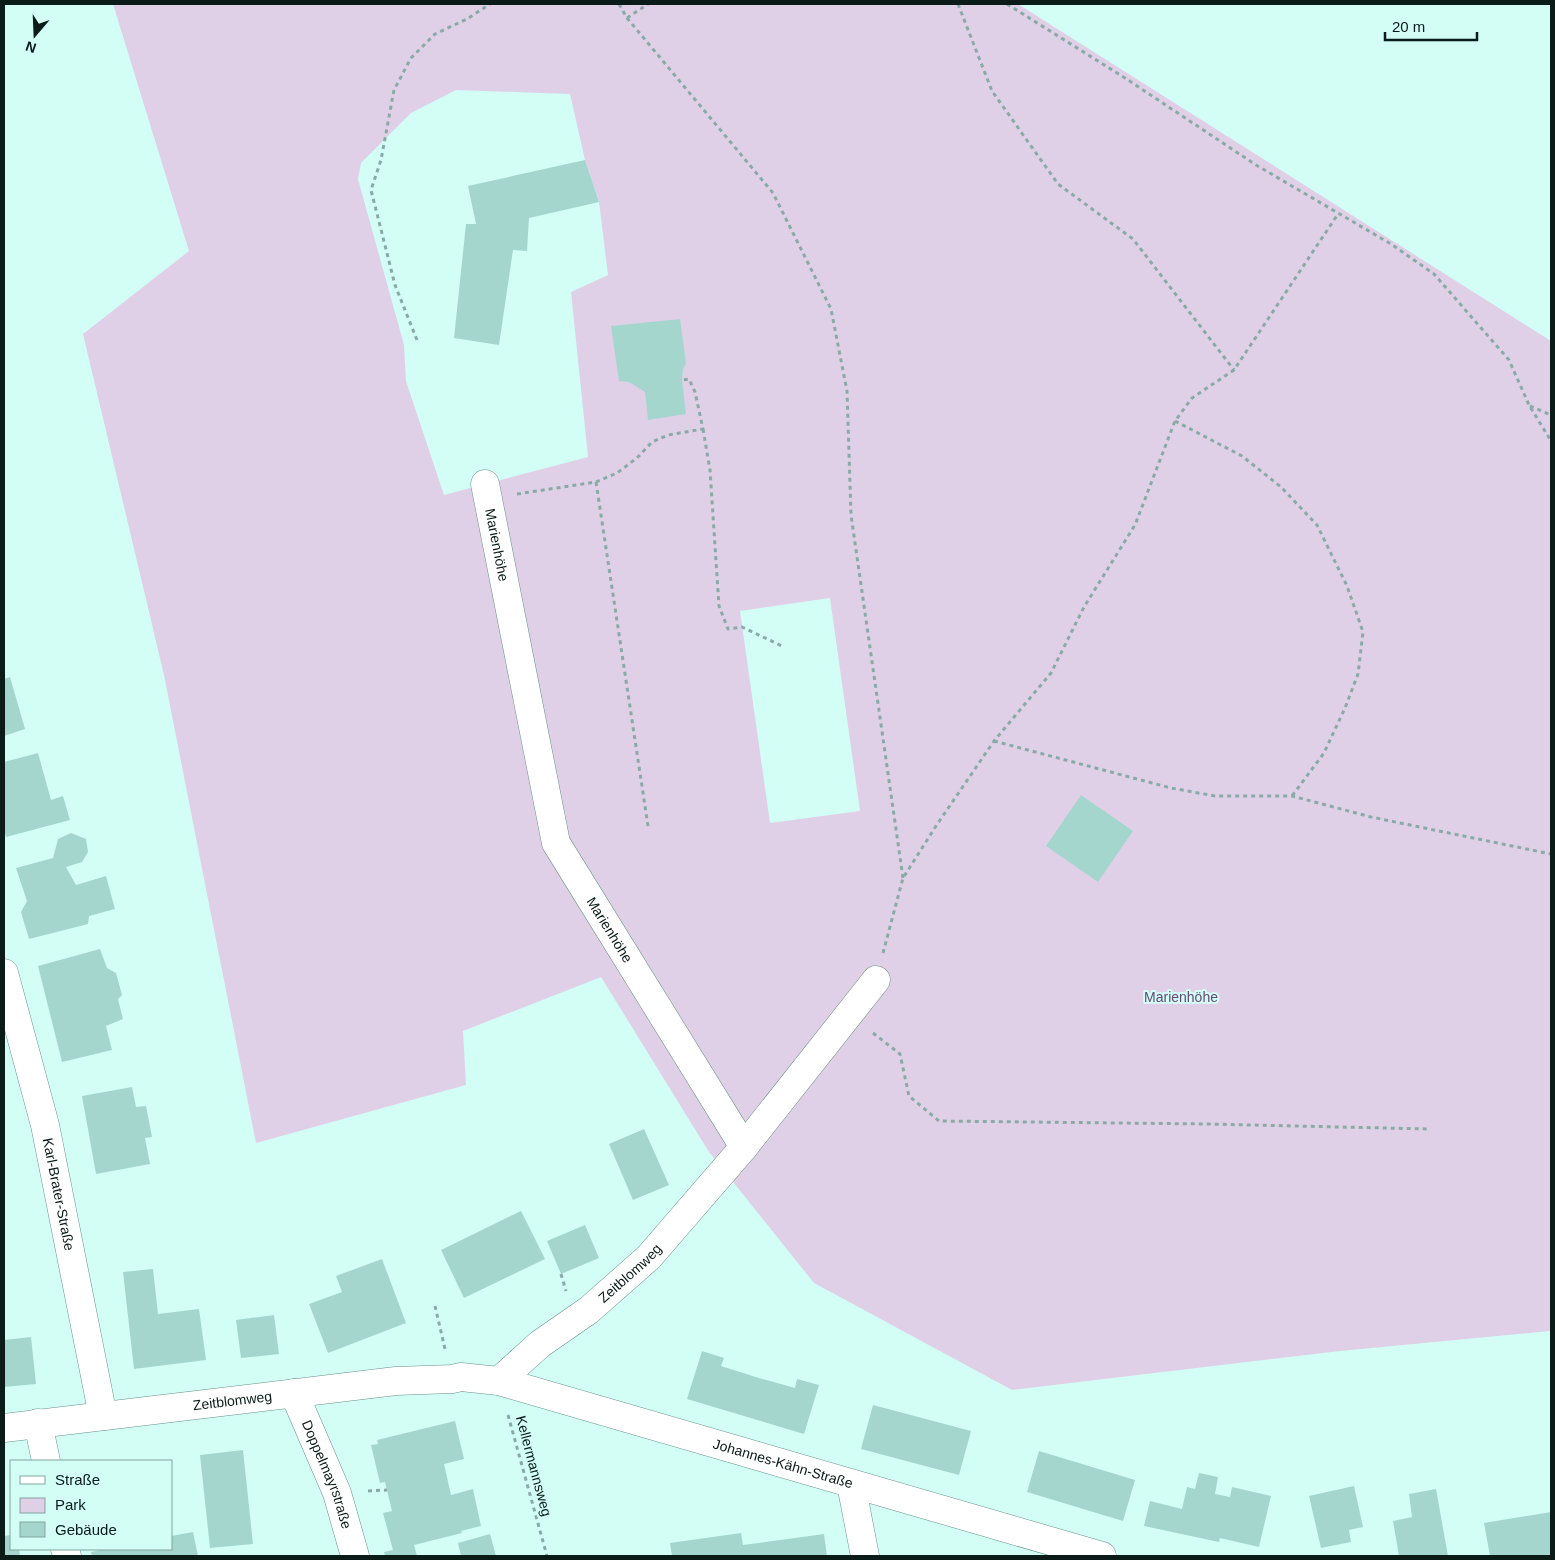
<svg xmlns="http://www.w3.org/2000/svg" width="1555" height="1560" viewBox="0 0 1555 1560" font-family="Arial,sans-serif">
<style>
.green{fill:#e0d0e7;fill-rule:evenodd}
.building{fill:#a5d6cd}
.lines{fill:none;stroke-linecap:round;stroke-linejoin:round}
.street-casing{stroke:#679189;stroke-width:29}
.path{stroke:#89aba5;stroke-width:3;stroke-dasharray:4 4;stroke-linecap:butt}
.street{stroke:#fff;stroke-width:28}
.labels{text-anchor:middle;stroke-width:4;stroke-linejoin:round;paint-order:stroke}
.street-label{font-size:14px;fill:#0a1b18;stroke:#d2fef6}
.park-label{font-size:14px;fill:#694977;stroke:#d2fef6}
</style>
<rect width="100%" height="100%" fill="#d2fef6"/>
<!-- green -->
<path class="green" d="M 113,4 L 1018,4 L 1551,341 L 1551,1331 L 1340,1351 L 1012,1390 L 814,1283 L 709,1152 L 601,977 L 463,1031 L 466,1085 L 256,1143 L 164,675 L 83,334 L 189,251 ZM 456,90 L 570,94 L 585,160 L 599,202 L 608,275 L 571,292 L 588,457 L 444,495 L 406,381 L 404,345 L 358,179 L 361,163 L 411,113 ZM 830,598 L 860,811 L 770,823 L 740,611 Z"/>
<!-- building -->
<g class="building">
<polygon points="585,160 599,202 529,218 527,251 513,250 499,345 454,338 466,224 476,224 468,186"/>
<polygon points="680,319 686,363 683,369 682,380 686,414 648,420 645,392 629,382 619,381 611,326"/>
<polygon points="10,677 25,729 4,736 4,679"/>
<polygon points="38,753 51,800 63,796 70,820 6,837 4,830 4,762"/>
<polygon points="1081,795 1133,831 1098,882 1046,846"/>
<polygon points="71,833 86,839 88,852 82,862 66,867 76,885 106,876 115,909 89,916 88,924 29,939 21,912 27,901 16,868 53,858 58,839"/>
<polygon points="100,949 107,968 116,973 122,995 118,999 123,1019 106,1026 112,1050 62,1062 38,966"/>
<polygon points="132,1087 136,1107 146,1106 152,1137 145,1138 150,1164 96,1174 82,1096"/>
<polygon points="644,1129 669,1185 633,1200 609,1144"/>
<polygon points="521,1211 545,1259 464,1298 441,1250"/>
<polygon points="585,1225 599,1258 561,1274 547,1241"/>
<polygon points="382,1259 406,1323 328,1353 309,1304 342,1292 336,1276"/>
<polygon points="153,1269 158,1314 199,1309 206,1360 134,1369 123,1272"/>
<polygon points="274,1315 279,1354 241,1358 236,1320"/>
<polygon points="31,1337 36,1384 4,1387 4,1340"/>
<polygon points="702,1351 724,1358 721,1366 759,1378 795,1388 797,1379 819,1385 804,1434 687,1399"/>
<polygon points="873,1405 971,1431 959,1475 861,1449"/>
<polygon points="455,1421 464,1459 444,1464 451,1495 473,1489 481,1526 461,1531 462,1533 414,1545 417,1556 385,1556 384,1552 393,1550 383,1513 392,1511 385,1482 380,1483 371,1445 378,1444 377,1440"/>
<polygon points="243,1450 253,1544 210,1548 200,1455"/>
<polygon points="1039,1451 1135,1480 1123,1521 1027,1492"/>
<polygon points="1199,1473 1218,1477 1215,1494 1230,1497 1232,1487 1271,1496 1259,1547 1220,1538 1219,1542 1144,1526 1150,1501 1182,1509 1187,1487 1195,1489"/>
<polygon points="1354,1486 1363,1527 1349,1530 1351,1542 1321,1548 1309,1496"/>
<polygon points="1436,1489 1448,1556 1399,1556 1393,1521 1412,1517 1409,1494"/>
<polygon points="1551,1512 1551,1556 1490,1556 1484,1523"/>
<polygon points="193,1532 198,1556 92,1556 91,1552 106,1549 171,1549 171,1536"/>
<polygon points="741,1533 743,1545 824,1534 827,1556 672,1556 670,1543"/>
<polygon points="490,1534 496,1556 461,1556 458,1543"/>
<polygon points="11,1535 11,1549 19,1549 20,1556 4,1556 4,1536"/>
</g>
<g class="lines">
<defs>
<g id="street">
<path id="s1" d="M 485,484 L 556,843 L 744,1147"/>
<path id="s2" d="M 4,973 L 45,1125 L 103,1416"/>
<path id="s3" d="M 499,1381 L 540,1344 L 589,1310 L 649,1257 L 744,1147 L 876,980"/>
<path id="s4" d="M 294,1393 L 337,1493 L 355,1556"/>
<polyline points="38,1423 46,1461"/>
<path id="s5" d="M 4,1428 L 396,1381 L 452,1379 L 461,1377 L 499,1381 L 1102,1556"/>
<polyline points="851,1484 865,1556"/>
<polyline points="65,1549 67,1556"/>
</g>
</defs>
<!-- street casing -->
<use href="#street" class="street-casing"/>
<!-- path -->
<g class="path">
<polyline points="619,4 627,18 773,193 831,309 847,391 851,515 903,878"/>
<polyline points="958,4 992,91 1058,184 1133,239 1234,370"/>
<polyline points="1007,4 1125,78 1256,165 1391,244 1434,274 1509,360 1529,405 1551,441"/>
<polyline points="627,18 648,4"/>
<polyline points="417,340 395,285 371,190 381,160 394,90 411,58 435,34 467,19 490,4"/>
<polyline points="1530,406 1551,415"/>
<polyline points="1175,421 1242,456 1281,487 1317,525 1347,586 1363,632 1358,674 1345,708 1324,753 1292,796"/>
<polyline points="703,429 710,470 719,606 728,629 742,627 784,647"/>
<polyline points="596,482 648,826"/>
<polyline points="517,494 596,482 617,473 637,458 652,442 668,435 703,429 695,392 689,379 682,380"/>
<polyline points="994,741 1171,788 1215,796 1292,796 1371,817 1551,854"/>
<polyline points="883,953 903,878 936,826 994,741 1051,673 1084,607 1135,525 1175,421 1192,398 1234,370 1338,214"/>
<polyline points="873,1033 900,1054 909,1096 939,1121 1207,1124 1429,1129"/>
<polyline points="561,1274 566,1291"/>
<polyline points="435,1306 445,1349"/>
<polyline points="508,1415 547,1556"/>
<polyline points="368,1491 387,1490"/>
</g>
<!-- street -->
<use href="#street" class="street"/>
</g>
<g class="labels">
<!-- street labels -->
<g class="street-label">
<text dy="5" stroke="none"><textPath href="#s1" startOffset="62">Marienhöhe</textPath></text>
<text dy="5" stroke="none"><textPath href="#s1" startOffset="468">Marienhöhe</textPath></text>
<text dy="5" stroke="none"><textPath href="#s2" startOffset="228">Karl-Brater-Straße</textPath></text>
<text dy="5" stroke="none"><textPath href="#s3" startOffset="170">Zeitblomweg</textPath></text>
<text dy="5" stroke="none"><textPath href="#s5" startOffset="230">Zeitblomweg</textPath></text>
<text dy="5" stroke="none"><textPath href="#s5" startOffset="794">Johannes-Kähn-Straße</textPath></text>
<text transform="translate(534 1466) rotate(75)" y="5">Kellermannsweg</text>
<text dy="5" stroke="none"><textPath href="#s4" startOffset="88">Doppelmayrstraße</textPath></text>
</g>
<!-- park labels -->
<g class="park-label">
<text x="1181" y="1002">Marienhöhe</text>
</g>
</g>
<!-- border -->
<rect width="1555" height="1560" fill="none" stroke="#0a1b18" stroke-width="10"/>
<!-- legend -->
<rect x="10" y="1460" width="162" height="90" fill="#d2fef6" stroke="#82a39d"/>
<rect x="20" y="1476" width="25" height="8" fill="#ffffff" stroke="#82a39d"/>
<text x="55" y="1485" font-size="15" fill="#0a1b18">Straße</text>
<rect x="20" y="1498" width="25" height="15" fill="#e0d0e7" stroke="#82a39d"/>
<text x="55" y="1510" font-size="15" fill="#0a1b18">Park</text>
<rect x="20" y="1522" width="25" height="15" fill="#a5d6cd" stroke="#82a39d"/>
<text x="55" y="1535" font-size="15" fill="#0a1b18">Gebäude</text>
<!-- north arrow -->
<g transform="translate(35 35) rotate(199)" stroke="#d2fef6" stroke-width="4" paint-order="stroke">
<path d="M0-4L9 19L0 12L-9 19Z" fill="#0a1b18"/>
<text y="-8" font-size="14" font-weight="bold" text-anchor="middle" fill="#0a1b18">N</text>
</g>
<!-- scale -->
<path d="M1385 32v8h92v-8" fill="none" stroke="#0a1b18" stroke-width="2.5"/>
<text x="1392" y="32" font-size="15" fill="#0a1b18" stroke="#d2fef6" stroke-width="4" paint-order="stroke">20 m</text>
</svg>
